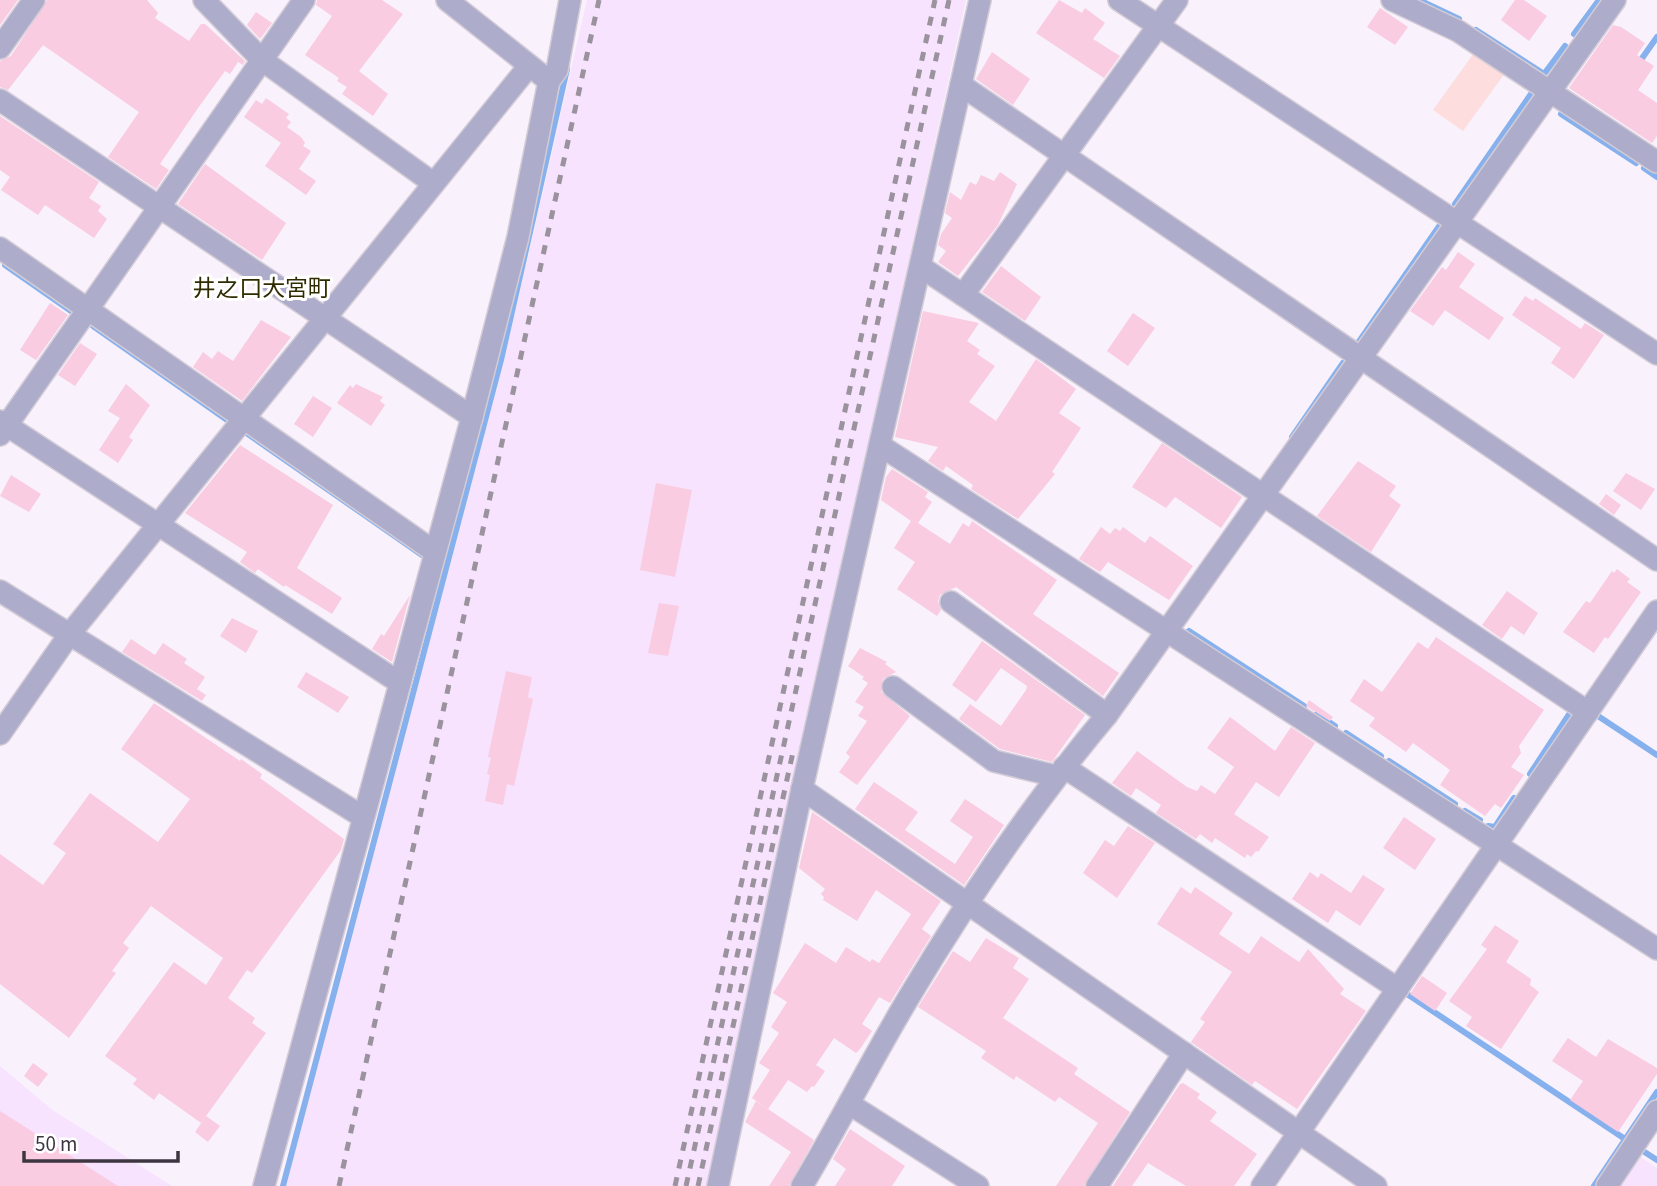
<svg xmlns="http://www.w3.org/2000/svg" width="1657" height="1186" viewBox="0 0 1657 1186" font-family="'Source Sans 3','Noto Sans JP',sans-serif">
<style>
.built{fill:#f7e3fe}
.grass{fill:#fddddd}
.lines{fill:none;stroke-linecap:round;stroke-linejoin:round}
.stream{stroke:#87b1ed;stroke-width:6}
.building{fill:#f9cce2}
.minor-casing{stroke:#d3cbd6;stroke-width:24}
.minor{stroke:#adaccb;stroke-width:21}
.rail{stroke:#9a929d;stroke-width:5;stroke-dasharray:9 9;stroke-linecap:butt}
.labels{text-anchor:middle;stroke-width:6;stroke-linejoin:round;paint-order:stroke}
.quarter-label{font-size:23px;fill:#2f2c01;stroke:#fff}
</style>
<rect width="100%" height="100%" fill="#f9f1fc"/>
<!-- built -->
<g class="built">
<polygon points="587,0 966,0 706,1186 286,1186 504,361"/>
<polygon points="0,1066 51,1109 172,1186 0,1186"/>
<polygon points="1637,1155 1657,1168 1657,1186 1617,1186"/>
</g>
<!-- grass -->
<polygon class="grass" points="1474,53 1505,73 1463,131 1433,110"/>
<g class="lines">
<!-- stream -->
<g class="stream">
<polyline points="1419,0 1459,19"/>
<polyline points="1476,30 1544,74 1565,46"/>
<polyline points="1574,34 1599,0"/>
<polyline points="1638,64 1657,37"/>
<polyline points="1561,114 1636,163"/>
<polyline points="1644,168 1657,177"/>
<polyline points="1455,204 1531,94"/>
<polyline points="5,265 71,311"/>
<polyline points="93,326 230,422"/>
<polyline points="1358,343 1440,225"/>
<polyline points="245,432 422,555"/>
<polyline points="1292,437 1343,363"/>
<polyline points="1189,631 1304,706"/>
<polyline points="1317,714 1335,726"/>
<polyline points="1598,716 1657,755"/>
<polyline points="1346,733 1381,756"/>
<polyline points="1389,761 1455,804"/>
<polyline points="1530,774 1570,713"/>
<polyline points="1465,811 1480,820"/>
<polyline points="1488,826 1495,827 1514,798"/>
<polyline points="1407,994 1625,1139"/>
<polyline points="1643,1151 1657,1160"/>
<polyline points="283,1186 501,360 567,69"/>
<polyline points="1594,1186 1657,1092"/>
</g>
</g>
<!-- building -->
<g class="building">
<polygon points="0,0 18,0 0,25"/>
<polygon points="47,0 147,0 158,13 155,18 189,41 201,24 205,24 245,61 243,65 238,62 230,74 225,71 198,108 160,164 169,170 156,189 108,157 139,112 43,45 8,90 0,87 0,61 11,56"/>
<polygon points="317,0 382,0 403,14 359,71 388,94 373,116 342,94 347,87 337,81 339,78 305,55 332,16 316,5"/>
<polygon points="1059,0 1082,13 1085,8 1105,23 1093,39 1120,56 1104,78 1036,33"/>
<polygon points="1515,0 1524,0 1547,16 1529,41 1501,20"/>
<polygon points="1380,8 1408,27 1395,45 1367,27"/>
<polygon points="256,12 272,23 260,39 247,25"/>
<polygon points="1613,25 1621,27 1645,43 1637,55 1654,66 1638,90 1657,103 1657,136 1652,143 1569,88"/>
<polygon points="992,52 1030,79 1013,105 976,79"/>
<polygon points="266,98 289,114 286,118 291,122 287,127 301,137 305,143 303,146 311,151 299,169 316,181 306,195 265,166 281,143 244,117 256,100 262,104"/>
<polygon points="0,116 99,182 89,198 101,206 98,211 107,219 94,238 45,205 38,215 1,190 10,177 0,170"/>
<polygon points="205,164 286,223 262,260 178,204"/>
<polygon points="1000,172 1017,184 998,225 958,276 938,262 946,251 938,245 941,234 952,218 945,213 950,192 961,200 970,182 976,185 981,175 994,181"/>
<polygon points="1458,252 1475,264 1459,287 1504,318 1489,340 1445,310 1433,326 1410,311 1442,267 1446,270"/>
<polygon points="1001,266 1041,297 1025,321 982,292"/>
<polygon points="1525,296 1533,301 1535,298 1581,329 1585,323 1604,335 1574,379 1551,363 1561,348 1512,315"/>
<polygon points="50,303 68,315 36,360 20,350"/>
<polygon points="923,311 979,323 967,341 980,350 977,354 995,366 969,402 996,421 1036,359 1076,389 1059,413 1081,428 1052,472 1055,474 1018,519 971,489 973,485 946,466 943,471 928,461 938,447 895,437"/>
<polygon points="1133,313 1155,328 1128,366 1107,351"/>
<polygon points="261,320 291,337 242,401 193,367 203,352 212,359 218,351 233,361"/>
<polygon points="80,343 97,354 75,386 58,375"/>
<polygon points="126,384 150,405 129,437 133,440 118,463 99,450 120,418 108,411"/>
<polygon points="356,384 383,397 380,401 385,405 371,426 337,403 350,385 353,388"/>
<polygon points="313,396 332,408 313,437 294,424"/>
<polygon points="1162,443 1242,497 1221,528 1175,497 1166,508 1132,487"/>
<polygon points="240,445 333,505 297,568 342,598 332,614 285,585 284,587 258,569 255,573 240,562 247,552 185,513"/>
<polygon points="1358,461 1396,486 1389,496 1401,505 1371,552 1317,516"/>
<polygon points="892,469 928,492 925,497 932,502 918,523 950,544 963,523 969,527 972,521 1057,580 1033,614 1119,673 1103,696 956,587 940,595 938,601 941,610 937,616 897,589 915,562 894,548 911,521 881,500 886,477"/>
<polygon points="1626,473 1655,489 1641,510 1613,491"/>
<polygon points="11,475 41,494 29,512 0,496"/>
<polygon points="656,483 692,490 675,577 640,570"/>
<polygon points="1606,494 1621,505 1614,515 1599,504"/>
<polygon points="1101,527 1110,534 1115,528 1120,531 1123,527 1145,543 1150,536 1193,566 1169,600 1108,562 1100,572 1079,559"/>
<polygon points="1617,569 1630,579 1627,582 1641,592 1608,639 1605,637 1594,653 1563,632 1586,601 1590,603 1612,571 1614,573"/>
<polygon points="1507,591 1538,613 1524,635 1511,626 1502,639 1482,625"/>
<polygon points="410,595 392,662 372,649 381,634 384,636"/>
<polygon points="659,603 679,606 668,656 648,653"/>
<polygon points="232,618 258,631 246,653 220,636"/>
<polygon points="1436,637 1544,710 1519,746 1521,753 1511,767 1524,775 1501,808 1495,804 1485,816 1440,785 1450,770 1413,743 1406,752 1369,726 1375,718 1350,701 1364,679 1382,692 1418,642 1428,649"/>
<polygon points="131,639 155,655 163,643 187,659 184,663 205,677 197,689 206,695 202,701 122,652"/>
<polygon points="982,641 1085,715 1052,762 1000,749 959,719 970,704 1001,726 1026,690 1027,686 1001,668 976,702 952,685"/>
<polygon points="860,648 887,662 885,664 896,672 883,679 881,692 910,716 857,785 839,772 850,757 846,753 867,721 858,716 864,707 855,702 868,683 862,679 864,677 848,666"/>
<polygon points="506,671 532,677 528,697 533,699 514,786 507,784 503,805 485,801 490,775 487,774 491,758 488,757"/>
<polygon points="306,672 349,697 338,713 297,687"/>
<polygon points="1309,700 1333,717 1330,721 1306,706"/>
<polygon points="154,703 240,761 241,759 262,774 260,778 344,839 341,850 252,973 247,970 228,998 255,1018 252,1023 266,1033 201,1123 159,1093 154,1100 133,1084 137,1079 105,1056 174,962 206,985 223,958 151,906 123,943 129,948 112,971 116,973 69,1038 0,984 0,854 43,885 66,853 53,844 90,793 158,842 190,799 121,749"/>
<polygon points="1230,717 1275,751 1291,727 1315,743 1279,797 1256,782 1234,814 1269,837 1258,852 1256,851 1251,857 1247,854 1245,858 1215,838 1212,843 1200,834 1196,839 1156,813 1161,805 1136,788 1131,796 1112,783 1137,751 1187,787 1197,791 1201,785 1215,794 1234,767 1207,748"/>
<polygon points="874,782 918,812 905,830 955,864 973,837 950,821 965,799 1004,825 964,885 855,809"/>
<polygon points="812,812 941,901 922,929 931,936 890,1003 879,997 862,1024 872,1031 860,1049 856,1053 834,1038 816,1065 825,1071 814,1087 812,1086 807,1092 788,1080 768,1109 752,1098 770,1070 759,1063 779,1033 771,1027 787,1002 773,993 805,943 836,963 846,947 870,962 872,959 879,963 911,914 876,890 857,921 823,900 824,897 821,894 825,889 799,868"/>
<polygon points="1404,817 1436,839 1415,870 1383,848"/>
<polygon points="1128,826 1155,843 1117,898 1083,873 1105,840 1114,846"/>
<polygon points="1310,872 1318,878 1321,873 1351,893 1363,875 1385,889 1360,926 1336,910 1328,923 1292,899"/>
<polygon points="1181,887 1191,894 1195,887 1233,913 1219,934 1249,954 1261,936 1299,962 1308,949 1344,989 1340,994 1366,1011 1297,1109 1255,1081 1252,1085 1191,1042 1205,1022 1200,1019 1232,972 1157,924"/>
<polygon points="1495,925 1519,941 1506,962 1531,979 1530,985 1539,992 1501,1049 1466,1026 1472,1017 1449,1001 1487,949 1481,945"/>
<polygon points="986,938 1019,958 1013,968 1029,979 1003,1018 1078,1068 1074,1074 1130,1112 1084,1186 1056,1186 1098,1123 1059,1097 1055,1102 1016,1076 1014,1080 981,1058 986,1051 918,1007 953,951 970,962"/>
<polygon points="1422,976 1447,993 1435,1011 1410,994"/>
<polygon points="1568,1038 1596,1057 1608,1039 1657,1068 1657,1074 1618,1132 1570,1100 1583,1081 1552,1061"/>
<polygon points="33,1063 48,1074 38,1087 24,1076"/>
<polygon points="1183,1083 1200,1094 1197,1098 1217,1112 1210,1121 1257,1154 1234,1186 1186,1186 1148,1163 1132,1186 1113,1186 1180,1084"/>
<polygon points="756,1101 814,1140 789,1186 769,1186 791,1152 745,1122"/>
<polygon points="0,1111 118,1186 0,1186"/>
<polygon points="206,1116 220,1126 208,1142 195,1132"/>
<polygon points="850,1129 905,1166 892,1186 835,1186 846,1169 833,1159"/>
</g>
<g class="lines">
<defs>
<g id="minor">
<polyline points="204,0 262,60 433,183"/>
<polyline points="447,0 549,81 557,70 570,0"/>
<polyline points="1119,0 1657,354"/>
<polyline points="1392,0 1458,31 1657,162"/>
<polyline points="0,48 34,0"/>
<polyline points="961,85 1657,560"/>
<polyline points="0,100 472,417"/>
<polyline points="0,248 435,552"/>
<polyline points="921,267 1588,712"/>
<polyline points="963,295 1177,0"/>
<polyline points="0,421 400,683"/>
<polyline points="0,435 304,0"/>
<polyline points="881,446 1657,949"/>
<polyline points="0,591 363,817"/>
<polyline points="951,602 1107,715"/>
<polyline points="893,687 994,761 1056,776"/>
<polyline points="0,734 69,635 529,66"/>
<polyline points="1064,767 1398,989"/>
<polyline points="802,789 1376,1186"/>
<polyline points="851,1105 978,1186"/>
<polyline points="264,1186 472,417 518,237 549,81"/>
<polyline points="718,1186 802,789 980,0"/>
<path d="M 802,1186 C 839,1124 872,1059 909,997 C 968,898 1033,803 1107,715 L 1615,0"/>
<polyline points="1097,1186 1184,1053"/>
<polyline points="1262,1186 1657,611"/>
<polyline points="1607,1186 1657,1111"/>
</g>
</defs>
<!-- minor casing -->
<use href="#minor" class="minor-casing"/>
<!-- minor -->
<use href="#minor" class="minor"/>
<!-- rail -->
<g class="rail">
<polyline points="339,1186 599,0"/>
<polyline points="675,1186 935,0"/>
<polyline points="686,1186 949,0"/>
<polyline points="698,1186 793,752"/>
</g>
</g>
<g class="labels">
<!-- quarter labels -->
<g class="quarter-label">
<text x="262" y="296">井之口大宮町</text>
</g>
</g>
<!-- scale -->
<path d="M24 1151v10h154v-10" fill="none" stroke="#3d3540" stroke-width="3.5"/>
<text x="35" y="1151" font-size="21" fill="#3d3540" stroke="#ffffff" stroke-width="5" paint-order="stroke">50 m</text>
</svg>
